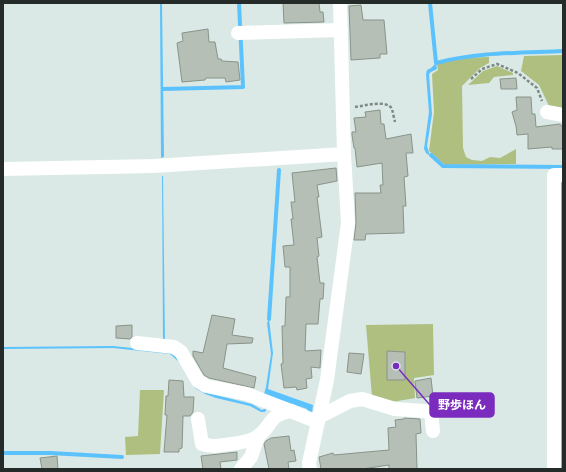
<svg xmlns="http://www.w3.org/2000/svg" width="566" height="472" viewBox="0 0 566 472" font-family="Jost,'Noto Sans JP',sans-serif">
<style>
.green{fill:#aebf80}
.water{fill:#5cc2fd}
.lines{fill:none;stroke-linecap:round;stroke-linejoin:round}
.stream{stroke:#5cc2fd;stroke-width:4}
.building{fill:#b5bfb6;stroke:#89938a}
.path{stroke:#7d8784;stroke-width:2.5;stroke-dasharray:3 2;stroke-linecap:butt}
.minor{stroke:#fff;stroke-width:14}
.leader{fill:none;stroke:#7b2cbf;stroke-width:1.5}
.callout-dot{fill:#7b2cbf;stroke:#dae9e5;stroke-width:1.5}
.callout{fill:#7b2cbf;stroke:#7b2cbf;stroke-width:1.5}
.callout-label{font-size:12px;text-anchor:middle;font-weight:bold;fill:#fff}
</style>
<rect width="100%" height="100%" fill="#dae9e5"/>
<!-- green -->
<g class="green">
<polygon points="563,55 563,111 550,108 539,85 521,71 524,56"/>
<polygon points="489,57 489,63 480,68 462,86 463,148 466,157 472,160 482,161 490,157 500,158 516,149 516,164 445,165 429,151 434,112 432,74 438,70 437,64 461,58"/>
<polygon points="497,66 513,73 513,75 494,77 489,83 468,85 483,71"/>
<polygon points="433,324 434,375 414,378 415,398 392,402 372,397 366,325"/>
<polygon points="140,390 164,390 160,454 126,455 125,437 138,436"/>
</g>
<!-- water -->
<g class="water">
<polygon points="160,3 162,3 164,157 161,158"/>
<polygon points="436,63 437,69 431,72 429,74 432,114 427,146 430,156 426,153 424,149 429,112 426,74 427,70 431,68"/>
<polygon points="162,176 163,176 165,342 163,342"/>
<polygon points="269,319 273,353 268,389 313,405 312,414 308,413 307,409 264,394 266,387 271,354 267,323"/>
<polygon points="113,346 170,352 175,356 208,393 252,404 262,410 267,408 265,412 261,412 250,406 216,398 205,394 195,388 179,362 170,354 113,348 3,349 3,347"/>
</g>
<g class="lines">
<!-- stream -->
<g class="stream">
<path d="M 430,3 L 436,63 C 478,52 520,53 563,51"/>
<polyline points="163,89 243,87 239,3"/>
<polyline points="431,155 443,166 563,167"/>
<polyline points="561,184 562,469"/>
<polyline points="269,319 279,170"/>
<polyline points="3,453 50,453 122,457"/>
</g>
</g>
<!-- building -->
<g class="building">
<polygon points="283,3 319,3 320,12 323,12 324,22 284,23"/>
<polygon points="361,5 363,20 384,20 387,54 380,54 380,58 351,60 349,6"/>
<polygon points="208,29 209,42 215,42 218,59 221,59 222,61 238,62 240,80 226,82 225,78 206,78 205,80 182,82 177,43 183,41 182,33"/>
<polygon points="516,78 517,89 501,89 500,79"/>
<polygon points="516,97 531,97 532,114 535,114 536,127 560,124 563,128 563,149 552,149 552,147 528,149 528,134 517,135 516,126 512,112 517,110"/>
<polygon points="380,110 381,124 384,124 386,139 411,134 413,153 406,153 408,176 404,177 406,206 403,206 404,233 366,234 365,240 354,240 356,223 355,193 381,193 380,185 383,185 382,163 357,167 355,148 354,148 352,135 352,132 356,132 354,118 366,117 365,112"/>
<polygon points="336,168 337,181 317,185 319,197 317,197 322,237 317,238 319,256 317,257 320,283 324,283 323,299 320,299 318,324 306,324 305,351 321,350 320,368 311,367 312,378 306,379 307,388 297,390 296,387 284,388 281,364 283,363 282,326 285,326 286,297 290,297 290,267 285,267 283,246 294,245 291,219 293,219 291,202 295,202 292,173"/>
<polygon points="212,315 235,319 232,335 253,338 252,343 227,344 223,368 256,377 254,388 209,378 204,375 193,356 193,351 203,353"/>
<polygon points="132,325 132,337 130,339 116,338 116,326"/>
<polygon points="387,351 405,352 405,380 387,380"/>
<polygon points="349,353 364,354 361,374 347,372"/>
<polygon points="431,378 433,396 417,398 415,381"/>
<polygon points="169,380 183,381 184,397 194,397 193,412 190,416 183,416 182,448 179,449 179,452 164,452 167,415 165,415 166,396 168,396"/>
<polygon points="404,418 420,419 421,433 416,434 417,469 389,469 389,465 362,469 321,469 319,457 333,453 334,455 389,450 388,428 396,427 395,420 404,419"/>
<polygon points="289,436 291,451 294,450 296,461 288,462 289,469 269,469 264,444 266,441 271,438"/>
<polygon points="237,452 237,460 220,462 221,469 203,469 201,456"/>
<polygon points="57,456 58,469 42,469 40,458"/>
</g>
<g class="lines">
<!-- path -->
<g class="path">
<polyline points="471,79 482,69 497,64 518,73 537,88 542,101"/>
<path d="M 355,107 C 364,106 387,99 392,109 C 393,113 394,118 395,122"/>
</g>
<!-- minor -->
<g class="minor">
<polyline points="238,33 341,30"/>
<polyline points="547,112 563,115"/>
<polyline points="3,169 154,166 344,154"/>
<polyline points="137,343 174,347 181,352 198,381 206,386 247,394 318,422"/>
<polyline points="319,417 350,401 362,399 395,409 424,411 431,412 433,431"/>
<path d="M 198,419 L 202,444 C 206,445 211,446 215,446 C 225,445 250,442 257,437 C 274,425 266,416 291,411"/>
<polyline points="241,469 251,457 258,437"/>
<polyline points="310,469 309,463 327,380 348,223 344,154 340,3"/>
<polyline points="554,469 554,175 563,175"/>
</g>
</g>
<!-- callouts -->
<path class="leader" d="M396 366L430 405"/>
<circle class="callout-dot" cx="396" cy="366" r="4"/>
<rect class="callout" x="430" y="393" width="64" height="24" rx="4"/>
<g class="callout-label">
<text x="462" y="409">野歩ほん</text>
</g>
<!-- border -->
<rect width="566" height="472" fill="none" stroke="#252b29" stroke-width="8"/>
</svg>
